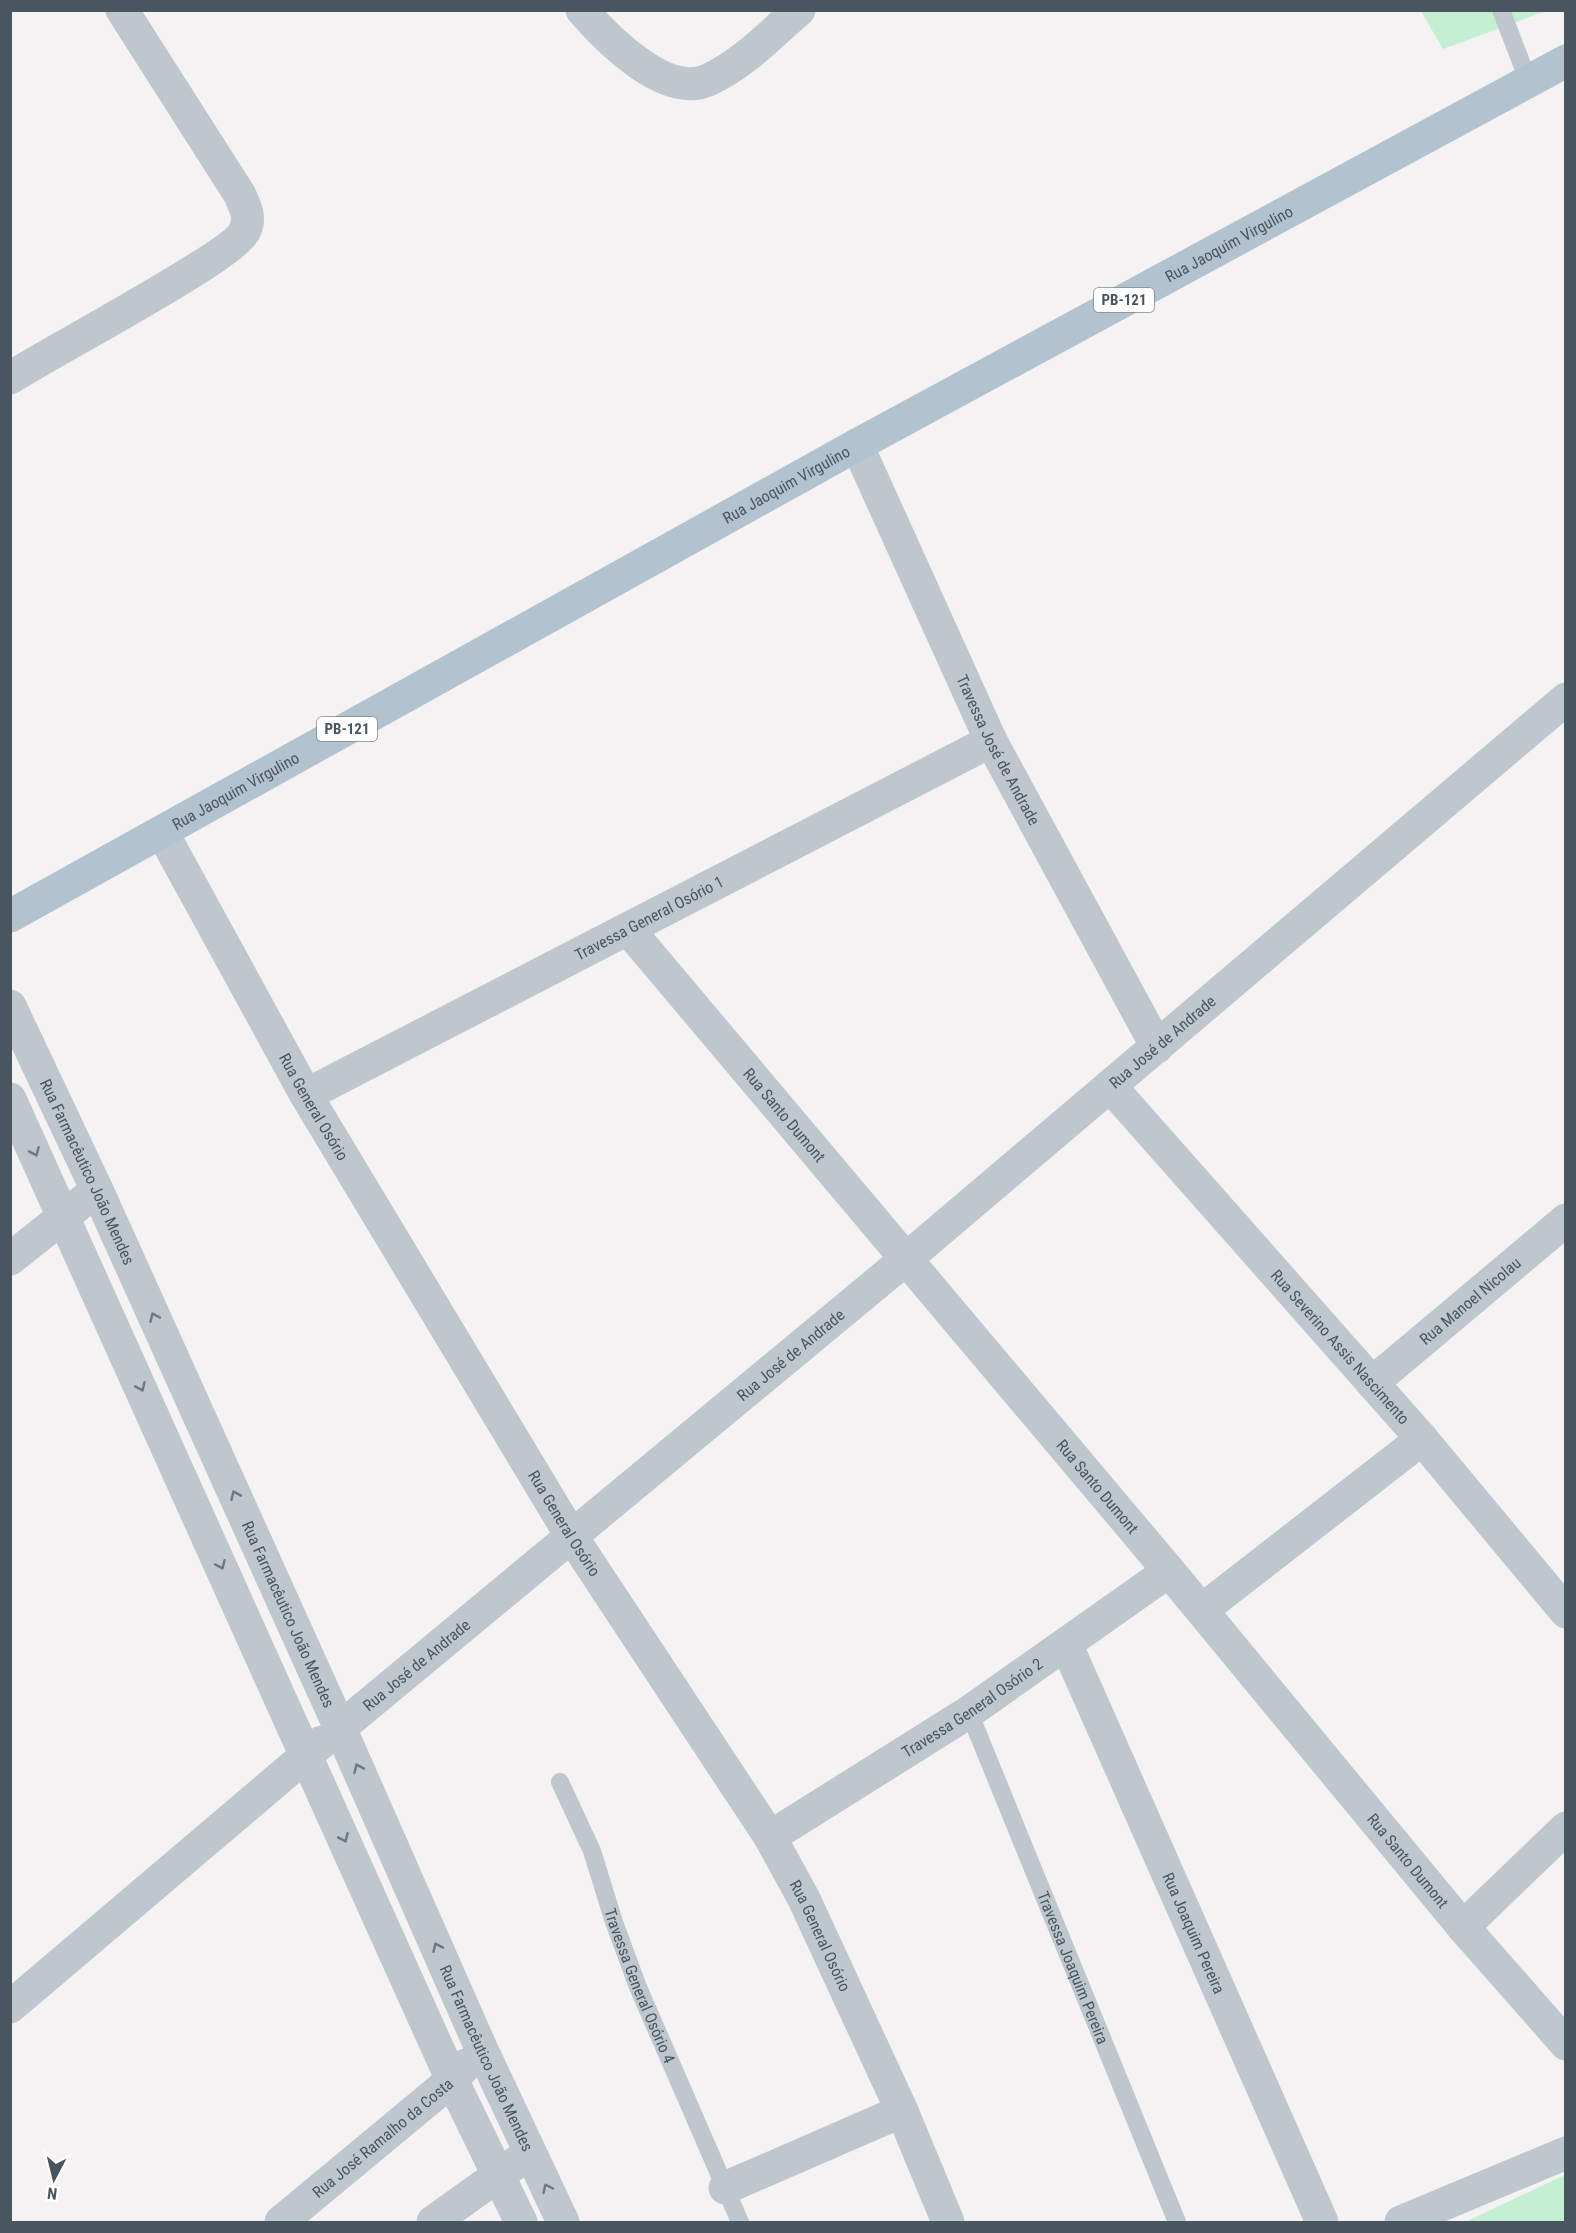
<svg xmlns="http://www.w3.org/2000/svg" width="1576" height="2233" viewBox="0 0 1576 2233" font-family="'Roboto Condensed',sans-serif">
<style>
.green{fill:#c3efd3}
.lines{fill:none;stroke-linecap:round;stroke-linejoin:round}
.service{stroke:#bec7ce;stroke-width:18}
.minor{stroke:#bec7ce;stroke-width:33}
.tertiary{stroke:#bec7ce;stroke-width:33}
.primary{stroke:#b3c2cf;stroke-width:33}
.oneway{stroke:#6d7880}
.labels{text-anchor:middle;stroke-width:6;stroke-linejoin:round;paint-order:stroke}
.shield{fill:#fff;stroke:#80898f;stroke-width:1.5}
.shield-label{font-size:15px;font-weight:bold;fill:#4a565f}
.street-label{font-size:16px;fill:#4a565f;stroke:#fff}
</style>
<rect width="100%" height="100%" fill="#f4f2f2"/>
<!-- green -->
<g class="green">
<polygon points="1421,11 1546,11 1443,49"/>
<polygon points="1565,2175 1565,2222 1465,2222"/>
</g>
<g class="lines">
<!-- service -->
<g class="service">
<polyline points="1501,10 1528,80"/>
<path id="s1" d="M 969,1712 L 1177,2222"/>
<path id="s2" d="M 560,1782 L 592,1851 L 614,1922 L 638,1987 L 740,2222"/>
</g>
<!-- minor -->
<g class="minor">
<path d="M 582,10 C 607,39 666,99 708,80 C 742,65 771,34 799,10"/>
<path d="M 10,378 C 46,354 236,255 245,230 C 251,217 245,207 240,195 L 122,10"/>
<path id="s3" d="M 857,445 L 991,741 L 1157,1047"/>
<path id="s4" d="M 162,832 L 306,1095 L 572,1537 L 770,1837 L 804,1899 L 902,2111 L 948,2222"/>
<path id="s5" d="M 628,929 L 1169,1571 L 1463,1927 L 1566,2044"/>
<path id="s6" d="M 1110,1086 L 1422,1439 L 1566,1612"/>
<path id="s7" d="M 306,1095 L 991,741"/>
<polyline points="10,1259 97,1190"/>
<path id="s8" d="M 1372,1383 L 1566,1220"/>
<polyline points="1202,1610 1422,1439"/>
<path id="s9" d="M 1066,1644 L 1322,2222"/>
<path id="s10" d="M 340,1728 L 906,1259 L 1566,699"/>
<path id="s11" d="M 770,1837 L 969,1712 L 1169,1571"/>
<polyline points="1463,1927 1566,1828"/>
<polyline points="725,2188 902,2111"/>
<polyline points="1401,2222 1566,2153"/>
</g>
<!-- tertiary -->
<g class="tertiary">
<path id="s12" d="M 10,1006 L 97,1190 L 340,1728 L 481,2048 L 563,2222"/>
<polyline points="10,1099 452,2080 521,2222"/>
<polyline points="10,2007 322,1742"/>
<path id="s13" d="M 281,2222 L 452,2080 L 466,2065"/>
<polyline points="433,2222 517,2162"/>
</g>
<!-- primary -->
<path class="primary" id="s14" d="M 10,916 L 857,445 L 1566,61"/>
</g>
<!-- one-way arrows -->
<defs><path id="oneway-chevron" d="M-2-3.5L2.5 0L-2 3.5" fill="none" stroke-width="1.6" stroke-linecap="round" stroke-linejoin="round" transform="scale(1.5)"/></defs>
<g class="oneway">
<use href="#oneway-chevron" transform="translate(35 1152) rotate(66)"/>
<use href="#oneway-chevron" transform="translate(154 1317) rotate(-114)"/>
<use href="#oneway-chevron" transform="translate(141 1387) rotate(66)"/>
<use href="#oneway-chevron" transform="translate(235 1495) rotate(-114)"/>
<use href="#oneway-chevron" transform="translate(221 1565) rotate(66)"/>
<use href="#oneway-chevron" transform="translate(358 1768) rotate(-114)"/>
<use href="#oneway-chevron" transform="translate(344 1838) rotate(66)"/>
<use href="#oneway-chevron" transform="translate(437 1947) rotate(-114)"/>
<use href="#oneway-chevron" transform="translate(547 2188) rotate(-115)"/>
</g>
<g class="labels">
<!-- shield labels -->
<g class="shield">
<rect x="1094" y="288" width="60" height="24" rx="4.5"/>
<rect x="317" y="717" width="60" height="24" rx="4.5"/>
</g>
<g class="shield-label">
<text x="1124" y="305">PB-121</text>
<text x="347" y="734">PB-121</text>
</g>
<!-- street labels -->
<g class="street-label">
<text dy="6" stroke="none"><textPath href="#s14" startOffset="1392">Rua Jaoquim Virgulino</textPath></text>
<text dy="6" stroke="none"><textPath href="#s14" startOffset="888">Rua Jaoquim Virgulino</textPath></text>
<text dy="6" stroke="none"><textPath href="#s3" startOffset="336">Travessa José de Andrade</textPath></text>
<text dy="6" stroke="none"><textPath href="#s14" startOffset="258">Rua Jaoquim Virgulino</textPath></text>
<text dy="6" stroke="none"><textPath href="#s7" startOffset="386">Travessa General Osório 1</textPath></text>
<text dy="6" stroke="none"><textPath href="#s10" startOffset="1071">Rua José de Andrade</textPath></text>
<text dy="6" stroke="none"><textPath href="#s4" startOffset="314">Rua General Osório</textPath></text>
<text dy="6" stroke="none"><textPath href="#s5" startOffset="243">Rua Santo Dumont</textPath></text>
<text dy="6" stroke="none"><textPath href="#s12" startOffset="183">Rua Farmacêutico João Mendes</textPath></text>
<text dy="6" stroke="none"><textPath href="#s8" startOffset="128">Rua Manoel Nicolau</textPath></text>
<text dy="6" stroke="none"><textPath href="#s6" startOffset="348">Rua Severino Assis Nascimento</textPath></text>
<text dy="6" stroke="none"><textPath href="#s10" startOffset="585">Rua José de Andrade</textPath></text>
<text dy="6" stroke="none"><textPath href="#s5" startOffset="729">Rua Santo Dumont</textPath></text>
<text dy="6" stroke="none"><textPath href="#s4" startOffset="800">Rua General Osório</textPath></text>
<text dy="6" stroke="none"><textPath href="#s12" startOffset="669">Rua Farmacêutico João Mendes</textPath></text>
<text dy="6" stroke="none"><textPath href="#s10" startOffset="99">Rua José de Andrade</textPath></text>
<text dy="6" stroke="none"><textPath href="#s11" startOffset="240">Travessa General Osório 2</textPath></text>
<text dy="6" stroke="none"><textPath href="#s5" startOffset="1215">Rua Santo Dumont</textPath></text>
<text dy="6" stroke="none"><textPath href="#s9" startOffset="316">Rua Joaquim Pereira</textPath></text>
<text dy="6" stroke="none"><textPath href="#s4" startOffset="1286">Rua General Osório</textPath></text>
<text dy="6" stroke="none"><textPath href="#s1" startOffset="276">Travessa Joaquim Pereira</textPath></text>
<text dy="6" stroke="none"><textPath href="#s2" startOffset="219">Travessa General Osório 4</textPath></text>
<text dy="6" stroke="none"><textPath href="#s12" startOffset="1155">Rua Farmacêutico João Mendes</textPath></text>
<text dy="6" stroke="none"><textPath href="#s13" startOffset="132">Rua José Ramalho da Costa</textPath></text>
</g>
</g>
<!-- border -->
<rect width="1576" height="2233" fill="none" stroke="#4a565f" stroke-width="24"/>
<!-- north arrow -->
<g transform="translate(54 2179) rotate(187)" stroke="#ffffff" stroke-width="4.5" paint-order="stroke">
<path d="M0-4.5L10 22L0 15L-10 22Z" fill="#4a565f"/>
<text y="-9" font-size="16" font-weight="bold" text-anchor="middle" fill="#4a565f">N</text>
</g>
</svg>
